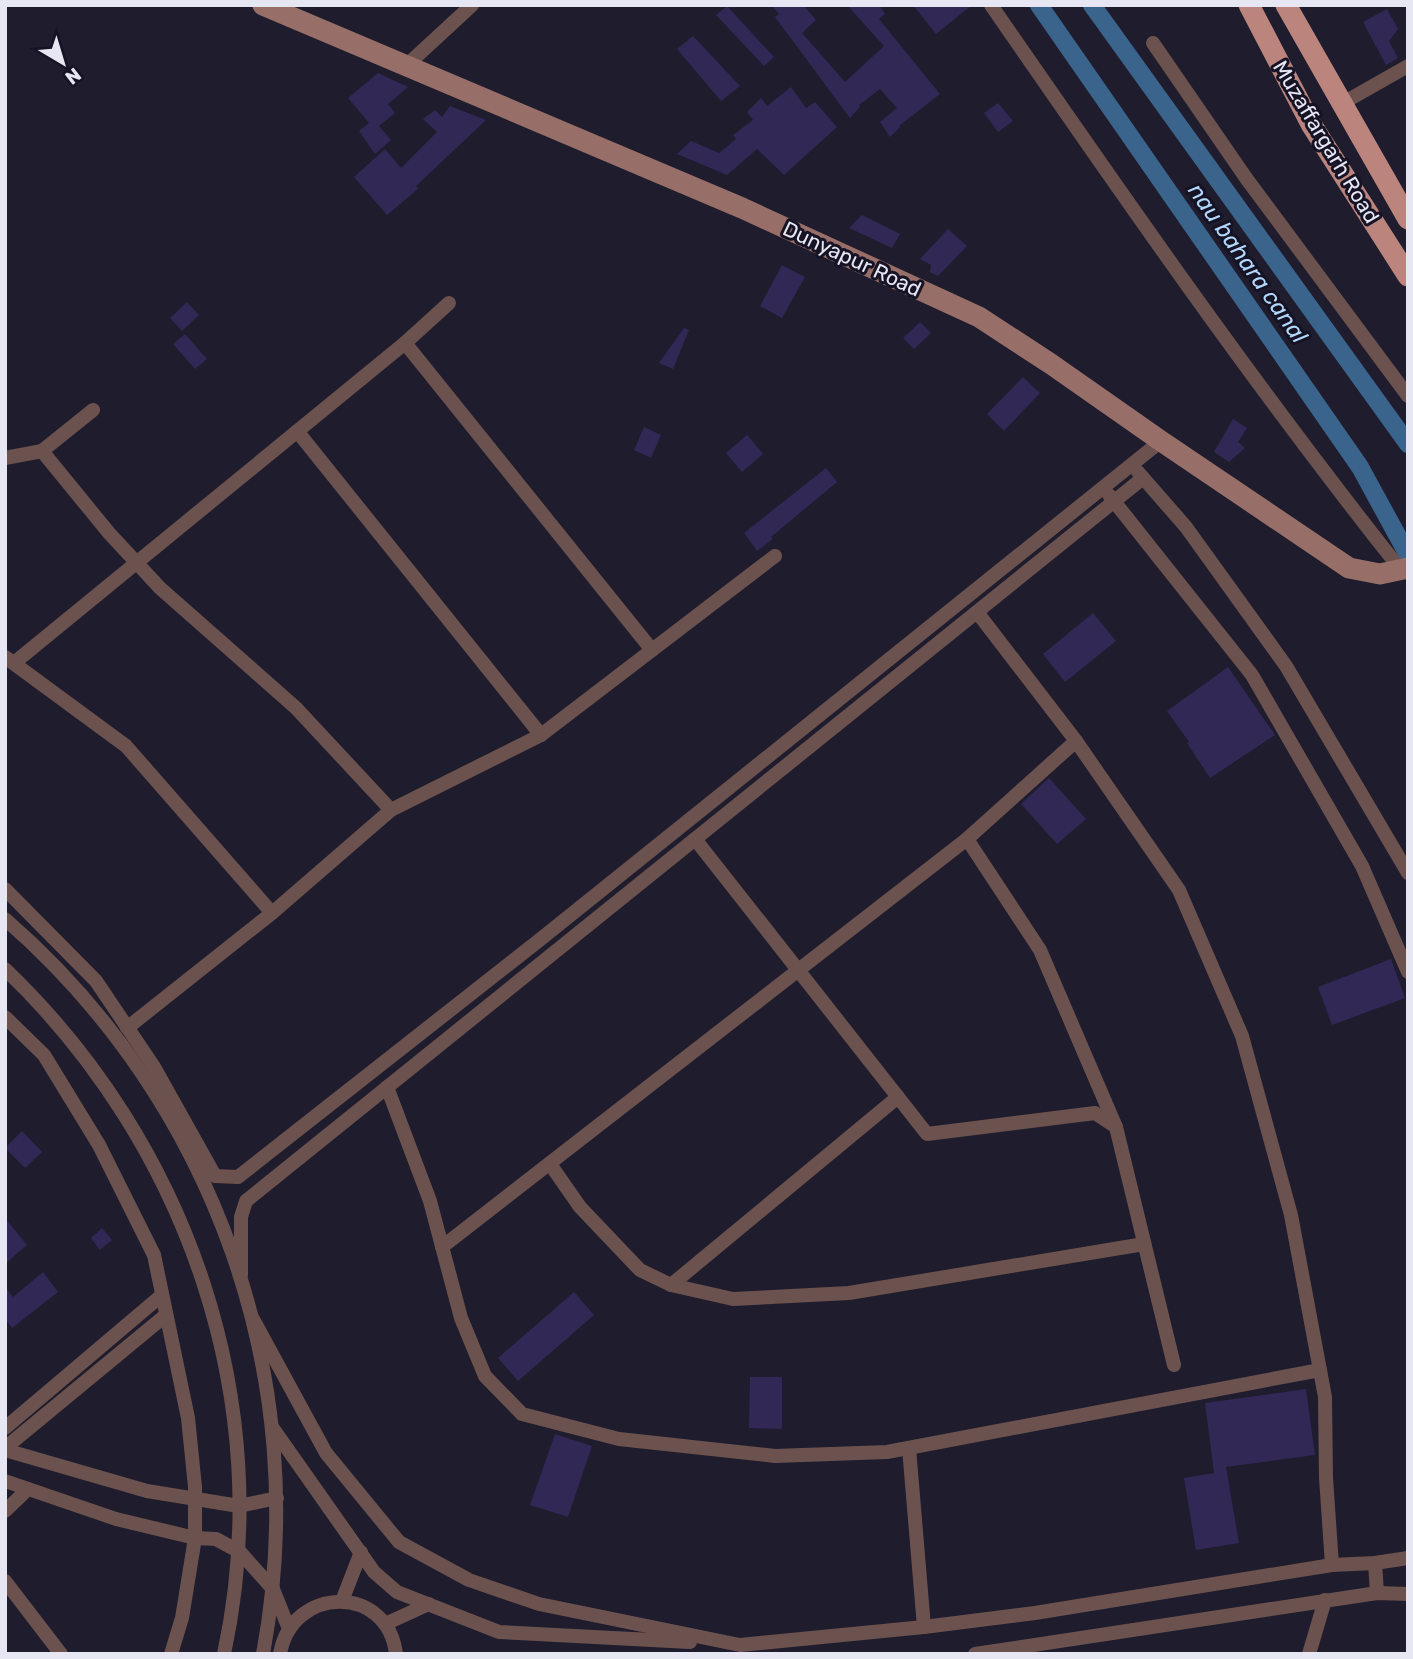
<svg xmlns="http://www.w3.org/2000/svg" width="1413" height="1659" viewBox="0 0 1413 1659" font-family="Rubik,sans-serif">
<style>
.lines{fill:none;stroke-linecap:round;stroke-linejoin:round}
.canal{stroke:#3a648c;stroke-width:18}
.building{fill:#312856}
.street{stroke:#6c524e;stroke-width:14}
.secondary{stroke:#986f68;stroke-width:21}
.primary{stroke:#bb857d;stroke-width:21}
.labels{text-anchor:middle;stroke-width:6;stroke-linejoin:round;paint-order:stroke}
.street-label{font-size:21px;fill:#e7e6f3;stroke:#151324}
.water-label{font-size:23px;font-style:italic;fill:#b3d8fe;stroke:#151324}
</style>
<rect width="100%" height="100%" fill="#1e1c2d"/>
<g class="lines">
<!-- canal -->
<g class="canal">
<polyline points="1039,5 1360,467 1408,555"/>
<polyline points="1092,5 1408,444"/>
</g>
</g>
<!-- building -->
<g class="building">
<polygon points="771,5 803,5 816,20 802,33 845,82 884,46 847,5 879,5 885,14 879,19 940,94 899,126 900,127 890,137 880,122 897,108 880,89 859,105 860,107 850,118 775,17 779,14"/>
<polygon points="913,5 972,5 936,34"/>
<polygon points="727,6 774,57 764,66 716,15"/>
<polygon points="1387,9 1398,29 1389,41 1398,58 1386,65 1363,22"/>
<polygon points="693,36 740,86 721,101 677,49"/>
<polygon points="378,73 408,87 388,104 395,113 379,126 391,140 375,154 359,131 369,123 348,98"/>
<polygon points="791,87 806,108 815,102 837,127 784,175 757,149 727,175 677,154 691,141 719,153 736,139 733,135 753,120 747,112 761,98 767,106"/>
<polygon points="998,103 1013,121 998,132 984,113"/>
<polygon points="450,106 486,120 416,186 418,189 387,215 354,177 385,149 401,168 437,132 423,119 435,110 442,117"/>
<polygon points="862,215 900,234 892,248 849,228"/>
<polygon points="948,229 967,246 938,276 930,272 931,265 920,259"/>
<polygon points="782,265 805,277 782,318 760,306"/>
<polygon points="187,302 199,315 182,331 170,318"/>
<polygon points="920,322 931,333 914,349 903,338"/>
<polygon points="684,328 689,330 673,369 659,363"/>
<polygon points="185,334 207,359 195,369 173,344"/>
<polygon points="1023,377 1040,393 1004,431 987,414"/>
<polygon points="1233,419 1247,428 1238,442 1245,448 1229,462 1214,452"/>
<polygon points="644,427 661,435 651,458 634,450"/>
<polygon points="747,435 763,454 742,472 726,453"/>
<polygon points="826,468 837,482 771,537 773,539 757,551 744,533"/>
<polygon points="1093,613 1116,641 1065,682 1043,654"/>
<polygon points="1228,667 1275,735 1210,778 1187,743 1189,742 1167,711"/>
<polygon points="1049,778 1086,819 1057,844 1021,804"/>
<polygon points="1391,959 1405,998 1332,1025 1318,987"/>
<polygon points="22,1131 42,1152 25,1168 5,1148"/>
<polygon points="5,1218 27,1245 5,1264"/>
<polygon points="102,1228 112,1240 100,1250 91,1238"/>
<polygon points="43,1272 58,1292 12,1328 5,1319 5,1287 13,1297"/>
<polygon points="574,1292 594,1315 518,1381 498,1358"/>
<polygon points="750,1377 782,1377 782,1429 749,1428"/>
<polygon points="1306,1389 1315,1455 1226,1467 1239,1543 1196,1550 1184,1478 1214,1473 1205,1403"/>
<polygon points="555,1434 592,1446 568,1517 530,1505"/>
</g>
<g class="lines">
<!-- street -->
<g class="street">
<path d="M 991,5 C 1123,196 1256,388 1401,570"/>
<polyline points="1153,43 1246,178 1408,396"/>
<polyline points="406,66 472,5"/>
<polyline points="1341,104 1408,66"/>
<polyline points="405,343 652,650"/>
<polyline points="93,410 42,451 109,533 160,588 296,708 391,810"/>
<polyline points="297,431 541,735"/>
<polyline points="5,458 42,451"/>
<polyline points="1138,472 1186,527 1286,666 1408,873"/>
<polyline points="1109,495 1252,675 1362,866 1408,972"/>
<polyline points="977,612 1076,741"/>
<polyline points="5,657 126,746 272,913 127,1028"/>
<polyline points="14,663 405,343 449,303"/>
<polyline points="695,839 927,1134 1095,1113 1116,1127 1174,1365"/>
<polyline points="5,889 96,981 154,1067 215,1176 238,1177 542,938 1161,441"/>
<polyline points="272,913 391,810 541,735 775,556"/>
<path d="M 5,919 C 215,1101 314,1380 263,1654"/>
<path d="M 5,969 C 188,1144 278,1403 224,1654"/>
<polyline points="5,1017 44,1055 99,1145 154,1255 188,1418 195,1487 195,1538 182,1618 171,1654"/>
<polyline points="387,1087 430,1201 461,1318 485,1376 522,1414 619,1439 775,1456 887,1452 1320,1370"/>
<polyline points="1116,1127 1040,950 967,839 1076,741 1179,890 1242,1036 1291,1215 1325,1397 1326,1478 1332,1565"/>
<polyline points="550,1164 580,1207 640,1270 671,1285 898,1097"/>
<polyline points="442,1247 967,839"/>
<polyline points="241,1275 241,1217 246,1201 1143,478"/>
<polyline points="671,1285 733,1299 849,1293 1144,1244"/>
<polyline points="253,1319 326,1453 399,1542 469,1580 539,1604 740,1645 924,1627 1035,1613 1332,1565 1375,1563 1408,1558"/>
<polyline points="272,1427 374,1572 397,1592 499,1632 690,1642"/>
<polyline points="5,1428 162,1295"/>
<polyline points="5,1448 166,1315"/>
<polyline points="909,1448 924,1627"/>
<polyline points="5,1450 147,1491 239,1506 277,1498"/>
<polyline points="5,1481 116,1519 195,1538 216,1539 240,1552 273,1589 289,1629"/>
<polyline points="5,1511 28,1489"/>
<polyline points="1375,1563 1377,1593"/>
<polyline points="5,1581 61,1654"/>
<polyline points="342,1601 361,1552"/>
<polyline points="385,1624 429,1604"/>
<path d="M 280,1654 C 292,1585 388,1584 396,1654"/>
<polyline points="975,1654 1377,1593 1408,1594"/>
<polyline points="1309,1654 1325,1600"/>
</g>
<!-- secondary -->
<polyline class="secondary" points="263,5 742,208 979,317 1051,364 1161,441 1349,568 1380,574 1408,568"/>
<!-- primary -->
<g class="primary">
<polyline points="1249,5 1311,124 1408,276"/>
<polyline points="1286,5 1408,219"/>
</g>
</g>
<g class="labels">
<!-- street labels -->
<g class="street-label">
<text transform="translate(1326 142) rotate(59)" y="7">Muzaffargarh Road</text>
<text transform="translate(852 259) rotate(25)" y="7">Dunyapur Road</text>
</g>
<!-- water labels -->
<g class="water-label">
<text transform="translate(1248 263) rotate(55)" y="8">nau bahara canal</text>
</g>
</g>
<!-- border -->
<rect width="1413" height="1659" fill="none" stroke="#e7e6f3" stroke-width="14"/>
<!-- north arrow -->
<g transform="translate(63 63) rotate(142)" stroke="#151324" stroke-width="5" paint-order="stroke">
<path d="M0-5L12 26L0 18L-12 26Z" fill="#e7e6f3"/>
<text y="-10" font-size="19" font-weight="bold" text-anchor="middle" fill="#e7e6f3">N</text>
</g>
</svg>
